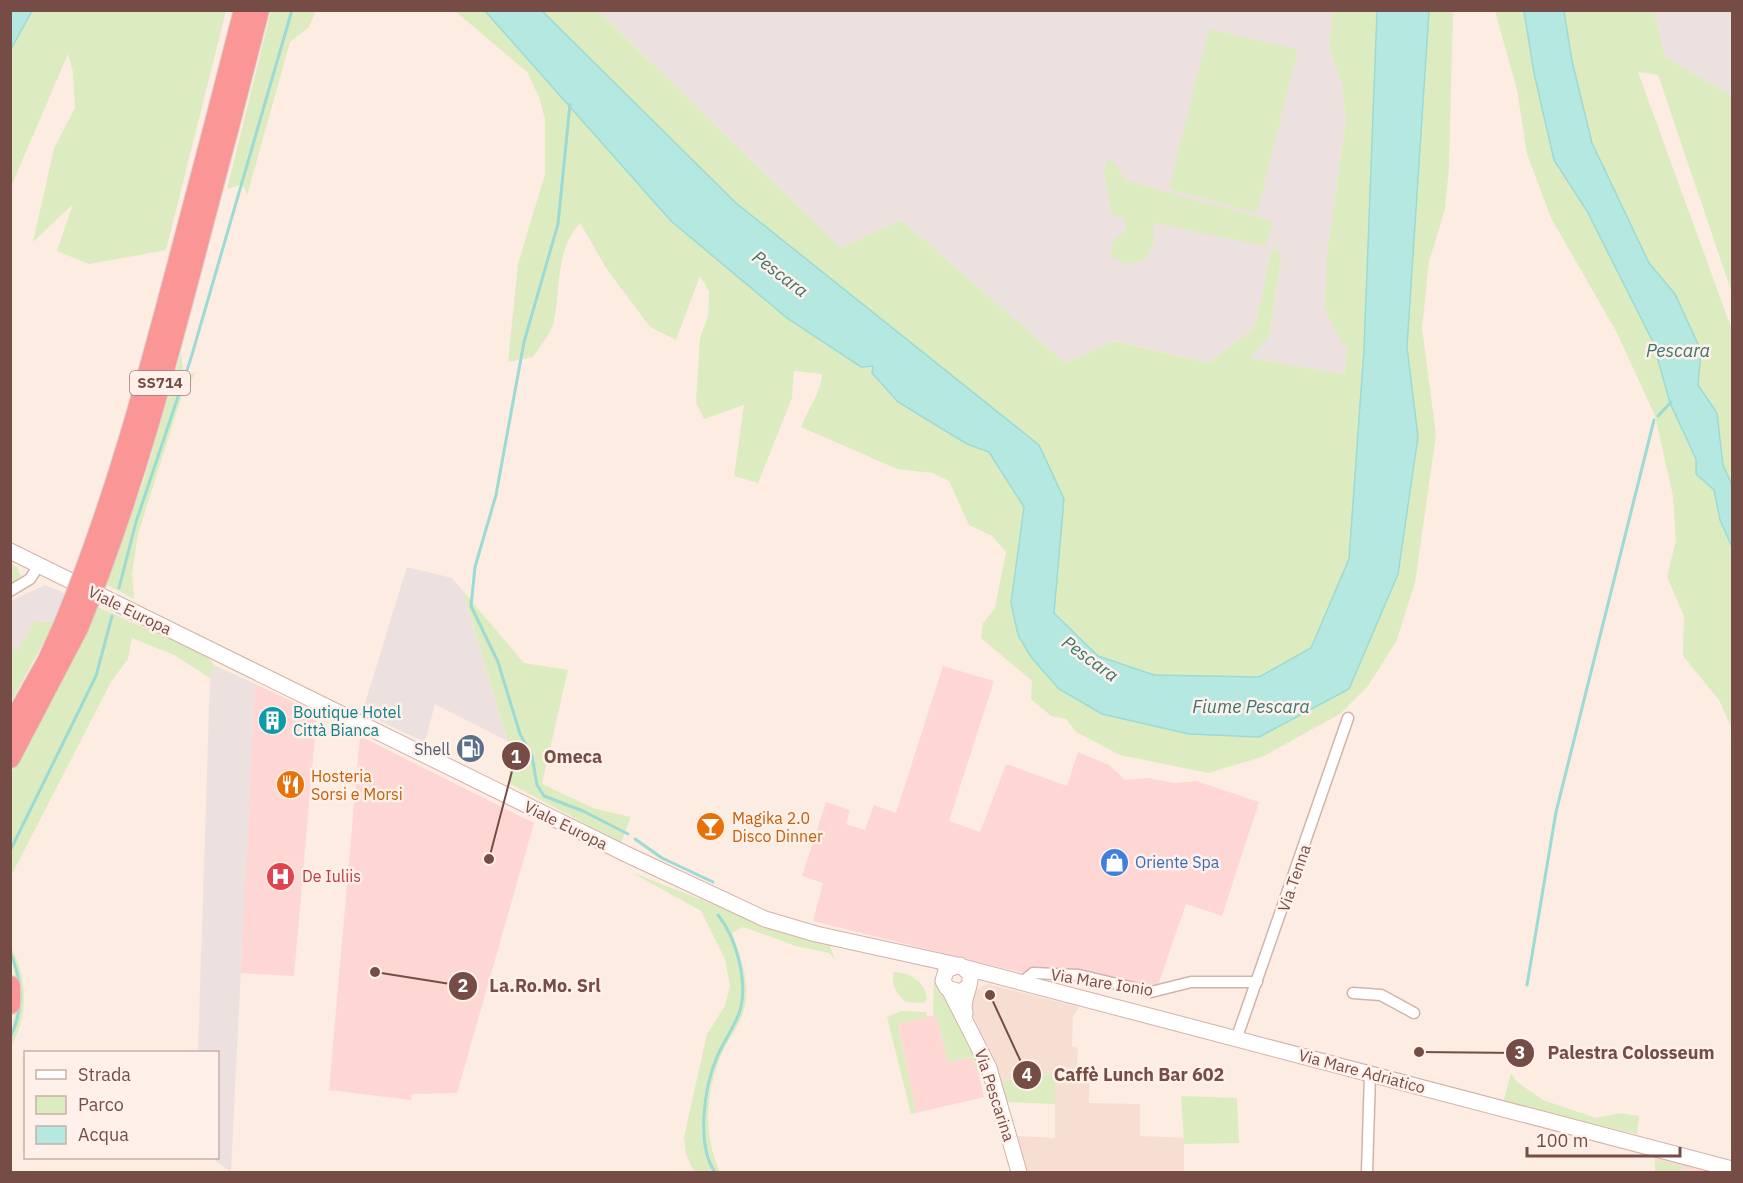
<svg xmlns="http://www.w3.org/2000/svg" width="1743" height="1183" viewBox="0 0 1743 1183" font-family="'IBM Plex Sans',sans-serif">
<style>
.residential{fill:#f7ded3}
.commercial{fill:#fed7d5}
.industrial{fill:#ece1de}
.green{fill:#ddecc0}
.water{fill:#b6e8e2;stroke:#9cdad4;stroke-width:1.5}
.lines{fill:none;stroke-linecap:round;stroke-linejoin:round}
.stream{stroke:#9cdad4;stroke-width:3}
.street-casing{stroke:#d1b3ab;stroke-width:13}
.secondary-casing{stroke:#d5b1a8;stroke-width:17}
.highway-casing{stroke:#d9cdcb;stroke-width:22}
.street{stroke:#fff;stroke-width:10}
.secondary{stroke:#fff;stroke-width:15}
.highway{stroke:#fb9696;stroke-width:20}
.highway-bridge-casing{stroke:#d9cdcb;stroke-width:22;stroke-linecap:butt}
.highway-bridge{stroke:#fb9696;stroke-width:20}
.labels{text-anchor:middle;stroke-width:5;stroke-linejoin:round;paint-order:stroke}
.shield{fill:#fff1ea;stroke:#9f7e78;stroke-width:1.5}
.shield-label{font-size:15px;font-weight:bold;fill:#764c47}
.street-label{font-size:16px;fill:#764c47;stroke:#fff1ea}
.culture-label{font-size:16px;fill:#0d838f;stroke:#fff1ea;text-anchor:start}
.service-label{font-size:16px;fill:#4e5e75;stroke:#fff1ea;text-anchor:end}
.food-label{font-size:16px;fill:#c56008;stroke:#fff1ea;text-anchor:start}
.shop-label{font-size:16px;fill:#366cbe;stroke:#fff1ea;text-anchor:start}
.health-label{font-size:16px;fill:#be3a42;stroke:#fff1ea;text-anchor:start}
.water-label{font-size:18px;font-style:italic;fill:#387670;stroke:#fff1ea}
.leader{fill:none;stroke:#764c47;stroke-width:2}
.callout-dot{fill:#764c47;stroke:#fff1ea;stroke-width:2}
.mark-label{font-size:18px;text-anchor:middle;font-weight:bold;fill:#fff}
.callout-label{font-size:18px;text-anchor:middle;font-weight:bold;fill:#764c47;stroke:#fff1ea;stroke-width:5;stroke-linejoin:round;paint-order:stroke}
</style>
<rect width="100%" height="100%" fill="#fdece2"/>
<!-- residential -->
<g class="residential">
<polygon points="988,984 1079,1007 1073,1016 1072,1046 1078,1048 1077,1065 1087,1068 1090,1076 1089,1103 1140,1104 1140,1136 1184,1138 1184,1172 1025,1172 1015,1136 1055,1138 1055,1074 1031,1075 1000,1082 970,1010 971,995 980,987"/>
<polygon points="1655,1155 1729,1172 1655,1172"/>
</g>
<!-- commercial -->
<g class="commercial">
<polygon points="943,666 994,681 949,821 980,832 1006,764 1067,786 1078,752 1109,765 1125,780 1147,778 1175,783 1196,781 1259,802 1222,916 1186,904 1158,985 1019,972 813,921 823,883 802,876 826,802 850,810 846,824 865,830 874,805 896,813"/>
<polygon points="255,684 317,713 294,976 240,973"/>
<polygon points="360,736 534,823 457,1093 412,1094 411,1100 329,1090"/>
<polygon points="936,1015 948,1062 971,1057 979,1075 984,1097 916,1113 898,1023"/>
</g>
<!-- industrial -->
<g class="industrial">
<polygon points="598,11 1333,11 1329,48 1341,81 1346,119 1334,205 1347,345 1345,374 1249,358 1269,337 1282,255 1272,247 1255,327 1209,363 1115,341 1065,363 901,220 841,248"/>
<polygon points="1654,11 1732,11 1732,96 1665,57"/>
<polygon points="407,567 452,578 463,591 507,741 435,704 425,742 362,713"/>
<polygon points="45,585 67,594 55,622 34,621 18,650 11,645 10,601"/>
<polygon points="214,665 255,684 231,1172 212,1158 218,1158 218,1052 198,1052 210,678"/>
</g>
<!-- green -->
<g class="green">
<polygon points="32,11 226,11 166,250 89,264 57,251 73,204 33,242 54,148 75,108 73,72 68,54 10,189 11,49"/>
<polygon points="271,11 316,11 309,27 290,42 247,196 245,188 240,185 227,189"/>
<path d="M 455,11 L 485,11 L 671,221 L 873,366 L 898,402 L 967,444 L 989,452 L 1024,507 L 1059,689 L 1102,714 L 1189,734 L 1259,737 L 1349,689 L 1418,437 L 1407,347 L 1429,11 L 1453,11 L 1449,167 L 1445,209 L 1429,262 L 1422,328 L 1436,435 L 1415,583 L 1396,642 L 1368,686 L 1340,714 L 1262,757 L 1208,773 L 1120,755 L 1076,732 L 1066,719 L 1051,716 L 1031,699 L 1032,681 L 981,638 L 983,623 L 995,608 L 1006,552 L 992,536 L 969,525 L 949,481 L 932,473 L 897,469 L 801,427 C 808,409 821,392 822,374 L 794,371 L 792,398 L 758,483 L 734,476 L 744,405 L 704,419 L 696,403 L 700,338 L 708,316 L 709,291 L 700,276 L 676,340 L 650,327 L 608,271 L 580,223 C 555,251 561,287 554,321 C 552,333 539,347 533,357 L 508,362 L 518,264 L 545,174 L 545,119 L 539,97 L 527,72 Z"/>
<polygon points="542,11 598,11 841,248 901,220 1065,363 1114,341 1209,363 1255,327 1272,246 1282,254 1269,337 1250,358 1345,374 1347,345 1342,344 1325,310 1326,263 1346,119 1341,81 1329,48 1333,11 1377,11 1364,349 1349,559 1311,649 1259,677 1154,675 1098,656 1054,613 1064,499 736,203"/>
<polygon points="1495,11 1524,11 1534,73 1554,160 1587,211 1653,342 1670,403 1696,459 1696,474 1714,490 1720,520 1732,547 1732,729 1719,700 1683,656 1684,616 1667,577 1676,540 1673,496 1655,416 1617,333 1551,218 1527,154 1517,90"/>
<polygon points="1564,11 1654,11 1665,57 1732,96 1732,293 1658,75 1638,72 1732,330 1732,485 1723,465 1717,413 1698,385 1701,351 1675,294 1649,263 1592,143 1572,61"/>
<polygon points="1209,29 1298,49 1257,213 1169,189"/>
<polygon points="1107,160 1114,162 1127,181 1273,221 1265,246 1153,223 1154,245 1143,261 1126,264 1110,256 1114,239 1126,230 1125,218 1112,216 1104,172"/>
<polygon points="181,353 184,377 196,372 182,395 138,534 132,574 134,599 105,584 143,483"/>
<polygon points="11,564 17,567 21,576 11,585"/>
<polygon points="463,591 524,663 568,670 542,784 593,808 631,817 621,843 509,783 510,750"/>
<polygon points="96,606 207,656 214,665 210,678 174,655 132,638 128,659 111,682 11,876 11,774 62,682"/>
<polygon points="34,621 55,622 11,702 11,645 18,650"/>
<path d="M 631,872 L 761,923 L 829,943 L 835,960 L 829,953 L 796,946 L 743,927 L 732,933 C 741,957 751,984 744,1010 C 741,1023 729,1038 723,1051 C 706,1088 702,1134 720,1172 L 694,1172 L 686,1154 L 684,1137 L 707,1034 L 725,1006 L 730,986 L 725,959 L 701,911 Z"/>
<path d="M 10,945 C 28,978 29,1014 11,1047 C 11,1028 16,1012 16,993 C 17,977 11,962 10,945 Z"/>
<path d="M 894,972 C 910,973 925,981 927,999 L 923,1003 L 906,1002 C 897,995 890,983 894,972 Z"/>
<polygon points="934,980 943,991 986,1073 979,1075 971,1057 948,1062 936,1015 933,1015"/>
<polygon points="901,1011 926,1012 927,1017 898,1024 916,1113 911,1114 887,1017"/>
<polygon points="1511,1073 1517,1082 1543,1100 1596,1118 1620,1113 1639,1116 1637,1134 1503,1103"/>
<polygon points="1055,1074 1055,1104 1006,1102 1000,1082 1031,1075"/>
<polygon points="1181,1096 1237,1098 1239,1143 1184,1144"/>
<polygon points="1655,1160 1683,1167 1684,1172 1655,1172"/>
</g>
<!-- water -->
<g class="water">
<polygon points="11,10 32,11 11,49 10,11"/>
<polygon points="485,11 542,11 736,203 1039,445 1064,499 1054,613 1098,656 1154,675 1259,677 1311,648 1349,559 1364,349 1377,11 1429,11 1407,347 1418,437 1398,574 1349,689 1259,737 1189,734 1102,714 1059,689 1031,657 1018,635 1011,603 1024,507 989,452 967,444 898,402 872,373 873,366 861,367 787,318 671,221"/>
<polygon points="1524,11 1564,11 1572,61 1592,143 1649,263 1675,294 1701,351 1698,385 1717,413 1723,465 1732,485 1732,547 1720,520 1714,490 1696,474 1696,459 1670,403 1653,342 1587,211 1554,160 1534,73"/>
</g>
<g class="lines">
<!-- stream -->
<g class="stream">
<polyline points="570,104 558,224 524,342 496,495 475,567 471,606 498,662 520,734 532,756 537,785 544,796 583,811 628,834"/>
<polyline points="1658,416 1671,402"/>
<polyline points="119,588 136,522 191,358 292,10"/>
<polyline points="635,839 662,858 713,882"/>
<polyline points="10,851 96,676 112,616"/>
<path d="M 10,952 C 23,982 24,1009 10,1038"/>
<polyline points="1527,985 1556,812 1654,420"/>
<path d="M 715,1172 C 696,1145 704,1087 717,1057 C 724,1040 737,1024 741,1007 C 747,979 736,937 718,915"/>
</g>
<defs>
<g id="street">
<polyline points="10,591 30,579 39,565"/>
<polyline points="1022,982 1033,973 1079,975 1151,992 1191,982 1257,982"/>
<polyline points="1353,993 1381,995 1414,1013"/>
<polyline points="1237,1037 1348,718"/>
<polyline points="1367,1172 1370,1074"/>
</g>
<g id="secondary">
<polyline points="10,551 626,854 765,919 816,934 957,965"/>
<polyline points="963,967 1732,1169"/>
<polyline points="950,991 989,1068 1019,1172"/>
<path d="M 965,1013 C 961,998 972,988 970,974 L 960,965 L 946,970 L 943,981 L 947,988 L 960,992 L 968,987"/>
</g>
<g id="highway">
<polyline points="227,134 259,10"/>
<polyline points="211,138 244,10"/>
<polyline points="10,728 47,662 65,622"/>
<polyline points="10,758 78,628"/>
<polyline points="10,986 10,1004"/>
</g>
</defs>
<!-- street casing -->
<use href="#street" class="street-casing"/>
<!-- secondary casing -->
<use href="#secondary" class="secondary-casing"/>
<!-- highway casing -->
<use href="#highway" class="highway-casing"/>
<!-- street -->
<use href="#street" class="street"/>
<!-- secondary -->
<use href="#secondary" class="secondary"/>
<!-- highway -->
<use href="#highway" class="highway"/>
<defs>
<g id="highway-bridge">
<path d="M 65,622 C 129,466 167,301 211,138"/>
<path d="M 78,628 C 144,468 182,300 227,134"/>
</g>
</defs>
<!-- highway-bridge casing -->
<use href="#highway-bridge" class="highway-bridge-casing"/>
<!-- highway-bridge -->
<use href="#highway-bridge" class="highway-bridge"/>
</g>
<!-- icons -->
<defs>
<symbol id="building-disc" viewBox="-11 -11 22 22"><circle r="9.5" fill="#0f9aa8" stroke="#fff1ea"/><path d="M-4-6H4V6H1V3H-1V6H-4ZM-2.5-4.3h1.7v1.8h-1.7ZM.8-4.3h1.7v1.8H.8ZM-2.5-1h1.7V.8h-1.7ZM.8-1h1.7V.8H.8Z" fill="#fff"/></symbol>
<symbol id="fuel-disc" viewBox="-11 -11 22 22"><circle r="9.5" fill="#5c6f8a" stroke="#fff1ea"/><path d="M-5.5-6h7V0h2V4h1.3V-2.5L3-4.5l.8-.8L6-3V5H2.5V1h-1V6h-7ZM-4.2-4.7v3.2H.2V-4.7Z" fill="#fff"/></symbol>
<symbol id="restaurant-disc" viewBox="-11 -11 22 22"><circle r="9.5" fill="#e8710a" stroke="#fff1ea"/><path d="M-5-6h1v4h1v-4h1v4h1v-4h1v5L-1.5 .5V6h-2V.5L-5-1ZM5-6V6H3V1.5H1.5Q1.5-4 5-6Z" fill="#fff"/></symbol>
<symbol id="bar-disc" viewBox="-11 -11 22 22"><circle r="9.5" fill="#e8710a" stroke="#fff1ea"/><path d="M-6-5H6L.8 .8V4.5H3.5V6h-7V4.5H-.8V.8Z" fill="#fff"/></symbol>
<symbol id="shop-disc" viewBox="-11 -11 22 22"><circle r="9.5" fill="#3f7fe0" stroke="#fff1ea"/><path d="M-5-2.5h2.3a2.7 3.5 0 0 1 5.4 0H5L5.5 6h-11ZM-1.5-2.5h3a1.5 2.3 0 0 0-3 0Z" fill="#fff"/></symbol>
<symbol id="hospital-disc" viewBox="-11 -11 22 22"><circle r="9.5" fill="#e0444e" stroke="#fff1ea"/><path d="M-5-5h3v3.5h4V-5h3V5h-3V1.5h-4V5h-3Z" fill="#fff"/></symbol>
</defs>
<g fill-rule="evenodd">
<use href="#building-disc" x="256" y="704" width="33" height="33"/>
<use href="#fuel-disc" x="454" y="732" width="33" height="33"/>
<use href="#restaurant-disc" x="274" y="768" width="33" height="33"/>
<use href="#bar-disc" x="694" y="810" width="33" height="33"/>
<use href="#shop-disc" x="1098" y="846" width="33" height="33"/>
<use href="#hospital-disc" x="264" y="860" width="33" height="33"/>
</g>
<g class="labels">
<!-- shield labels -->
<rect class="shield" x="130" y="371" width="60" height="24" rx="4.5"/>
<g class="shield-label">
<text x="160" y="388">SS714</text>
</g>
<!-- street labels -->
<g class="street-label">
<text transform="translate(130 610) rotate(26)" y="6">Viale Europa</text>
<text transform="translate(566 825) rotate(26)" y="6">Viale Europa</text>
<text transform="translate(1294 878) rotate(-71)" y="6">Via Tenna</text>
<text transform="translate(1102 982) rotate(9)" y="6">Via Mare Ionio</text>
<text transform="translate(1362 1071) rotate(15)" y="6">Via Mare Adriatico</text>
<text transform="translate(995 1095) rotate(72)" y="6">Via Pescarina</text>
</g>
<!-- culture labels -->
<g class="culture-label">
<text x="293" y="718">Boutique Hotel<tspan x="293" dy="18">Città Bianca</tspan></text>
</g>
<!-- service labels -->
<g class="service-label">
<text x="450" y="755">Shell</text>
</g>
<!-- food labels -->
<g class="food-label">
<text x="311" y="782">Hosteria<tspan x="311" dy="18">Sorsi e Morsi</tspan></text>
<text x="732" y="824">Magika 2.0<tspan x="732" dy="18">Disco Dinner</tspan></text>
</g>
<!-- shop labels -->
<g class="shop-label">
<text x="1135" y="868">Oriente Spa</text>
</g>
<!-- health labels -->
<g class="health-label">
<text x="302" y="882">De Iuliis</text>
</g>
<!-- water labels -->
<g class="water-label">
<text transform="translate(780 274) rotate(37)" y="6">Pescara</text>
<text x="1678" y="357">Pescara</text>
<text transform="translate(1090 659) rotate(36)" y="6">Pescara</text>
<text x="1251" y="713">Fiume Pescara</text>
</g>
</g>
<!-- callouts -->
<path class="leader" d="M489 859L516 756M375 972L463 986M1419 1052L1520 1053M990 995L1027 1075"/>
<g class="callout-dot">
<circle cx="489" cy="859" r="6"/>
<circle cx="375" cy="972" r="6"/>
<circle cx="1419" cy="1052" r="6"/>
<circle cx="990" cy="995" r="6"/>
<circle cx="516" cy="756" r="15"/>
<circle cx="463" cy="986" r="15"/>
<circle cx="1520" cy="1053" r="15"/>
<circle cx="1027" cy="1075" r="15"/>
</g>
<g class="mark-label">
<text x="516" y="763">1</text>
<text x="463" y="992">2</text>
<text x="1520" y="1059">3</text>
<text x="1027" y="1081">4</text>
</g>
<g class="callout-label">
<text x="573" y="763">Omeca</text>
<text x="545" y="992">La.Ro.Mo. Srl</text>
<text x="1631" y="1059">Palestra Colosseum</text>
<text x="1139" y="1081">Caffè Lunch Bar 602</text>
</g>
<!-- border -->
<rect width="1743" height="1183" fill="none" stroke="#764c47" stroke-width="24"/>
<!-- legend -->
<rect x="24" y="1051" width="195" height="108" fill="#fff1ea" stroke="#c8afa9" stroke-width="1.5"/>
<rect x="36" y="1070" width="30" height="9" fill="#ffffff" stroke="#c8afa9" stroke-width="1.5"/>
<text x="78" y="1081" font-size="18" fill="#764c47">Strada</text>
<rect x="36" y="1096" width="30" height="18" fill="#ddecc0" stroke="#c8afa9" stroke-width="1.5"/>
<text x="78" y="1111" font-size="18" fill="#764c47">Parco</text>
<rect x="36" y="1126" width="30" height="18" fill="#b6e8e2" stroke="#c8afa9" stroke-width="1.5"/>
<text x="78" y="1141" font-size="18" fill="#764c47">Acqua</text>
<!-- scale -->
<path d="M1527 1147v9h153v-9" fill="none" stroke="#764c47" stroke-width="3"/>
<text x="1536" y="1147" font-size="18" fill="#764c47" stroke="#fff1ea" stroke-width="4.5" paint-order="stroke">100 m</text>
</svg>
